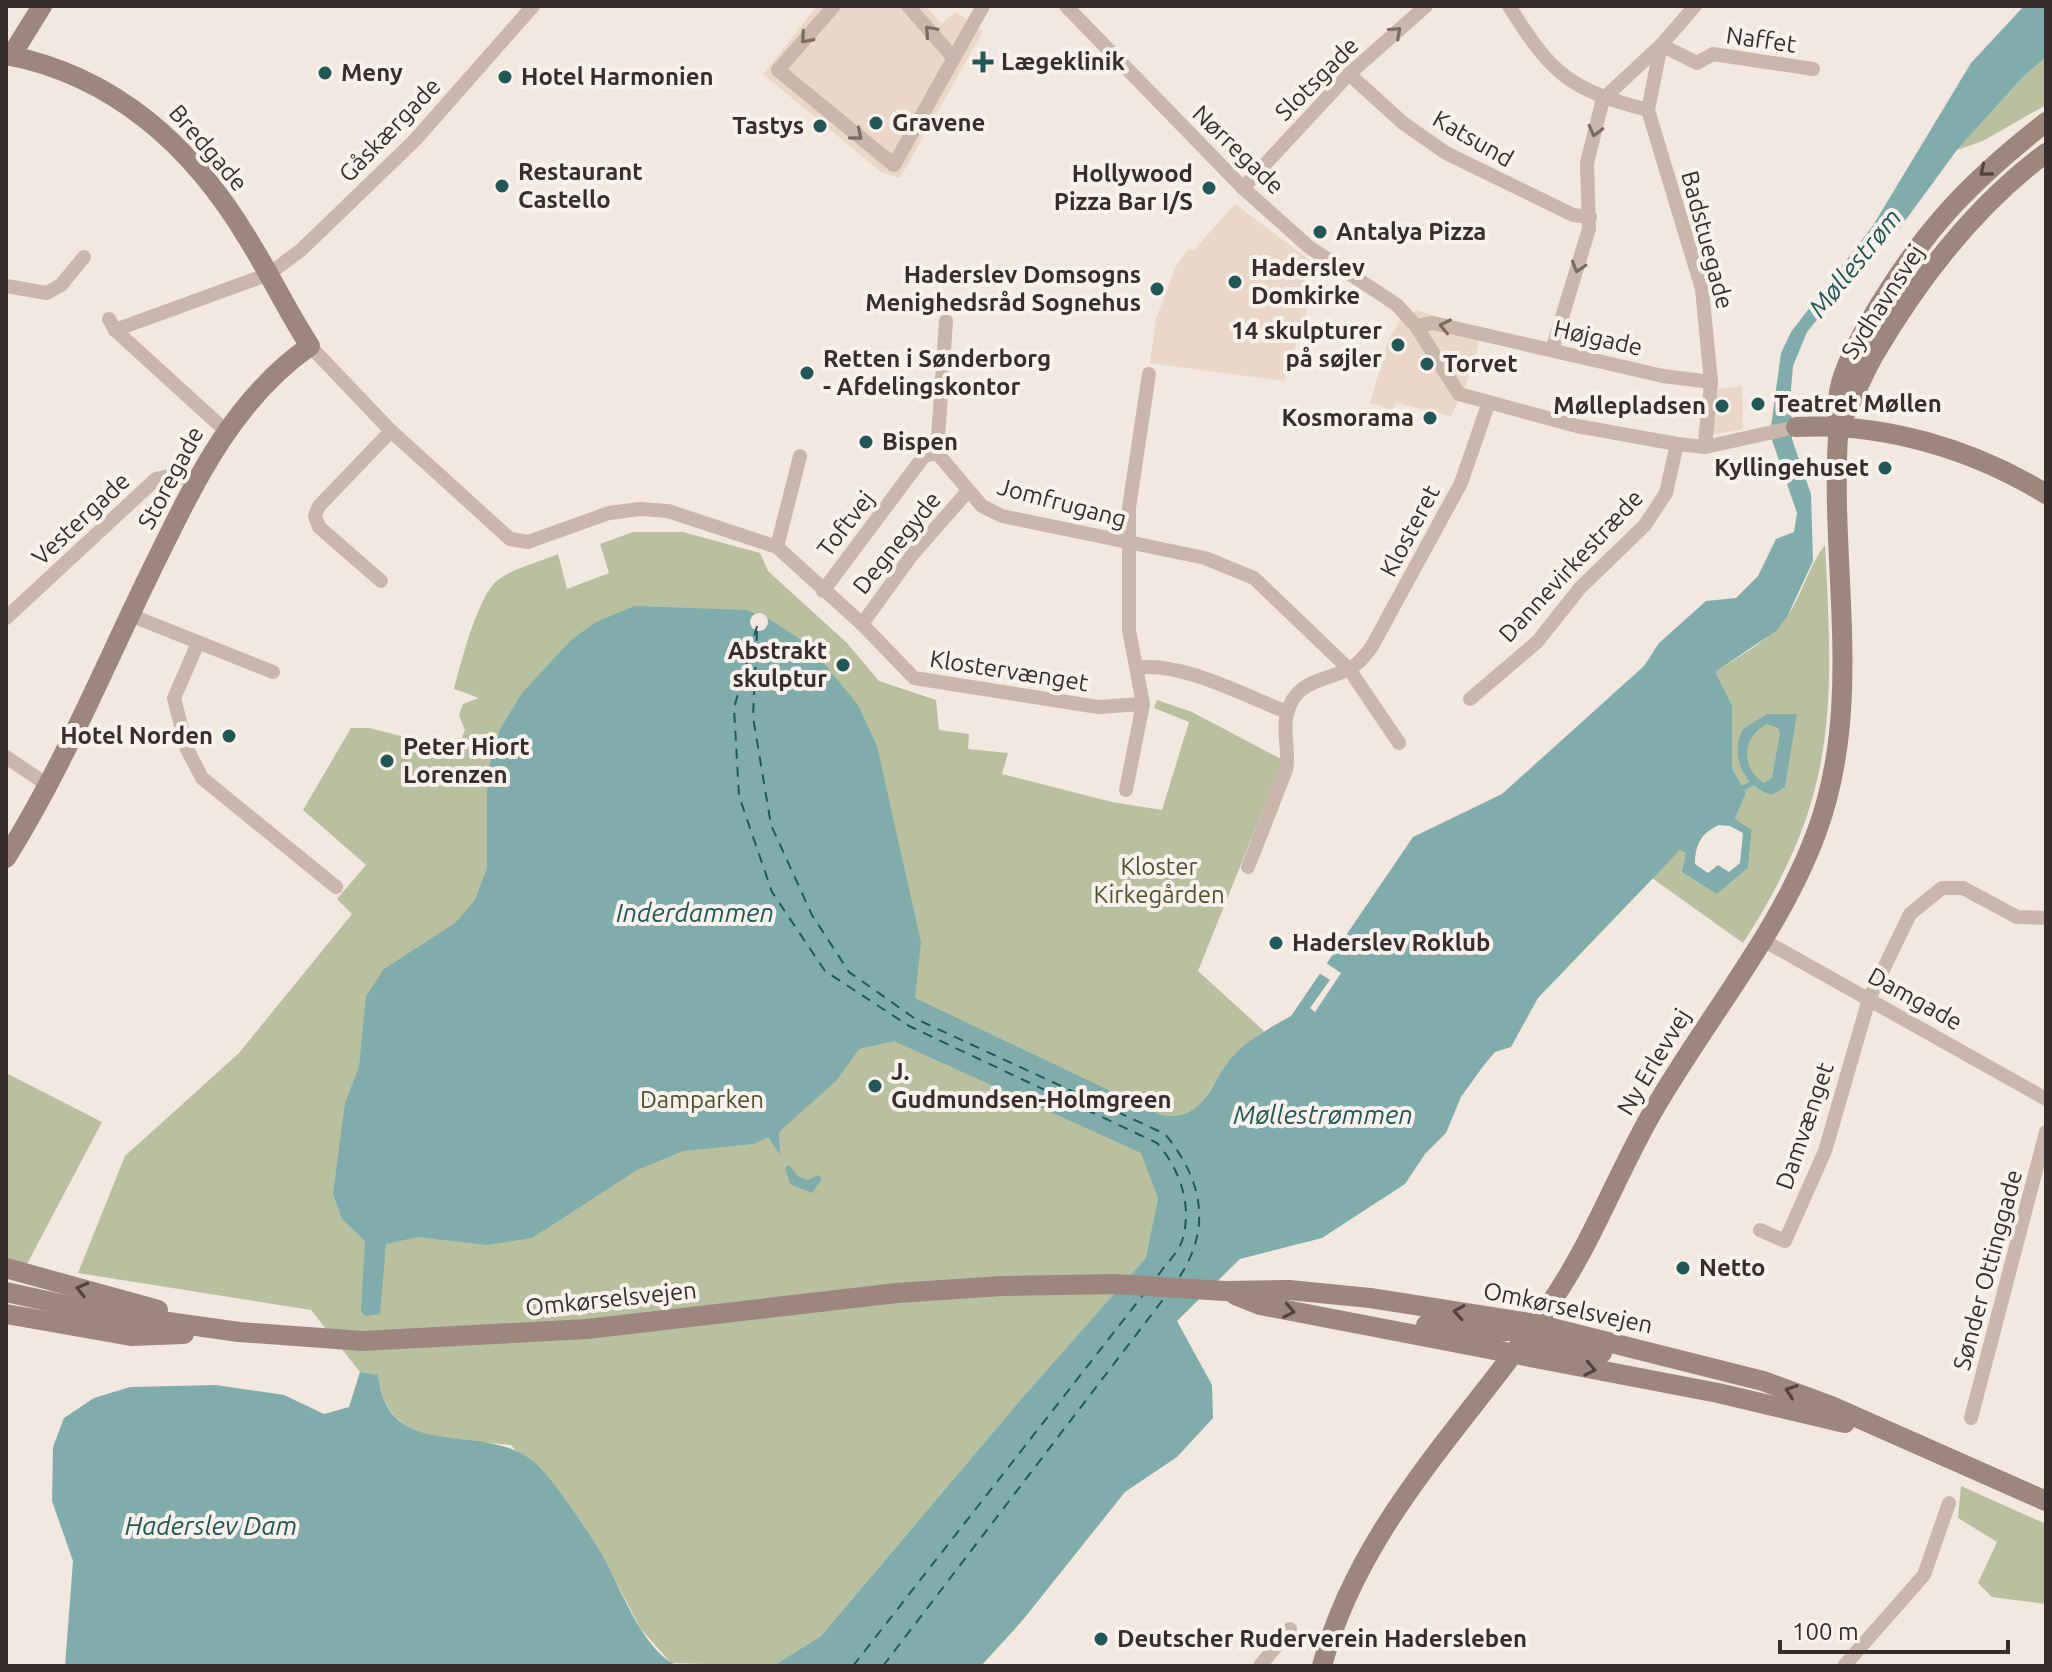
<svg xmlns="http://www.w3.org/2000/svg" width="2052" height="1672" viewBox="0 0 2052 1672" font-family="Ubuntu,sans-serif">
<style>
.green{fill:#b8c0a0}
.plaza{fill:#e9d7c7}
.water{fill:#80adac;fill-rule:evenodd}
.pier{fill:#f2e8df}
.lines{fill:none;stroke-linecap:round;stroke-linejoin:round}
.stream{stroke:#80adac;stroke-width:5}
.ferry{stroke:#225757;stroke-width:2;stroke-dasharray:10 8;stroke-linecap:butt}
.street{stroke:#c9b7ab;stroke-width:14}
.secondary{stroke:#9d867d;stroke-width:20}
.oneway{stroke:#796b64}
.oneway2{stroke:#51433f}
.poi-dot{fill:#225757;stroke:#f9f2ec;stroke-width:3}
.labels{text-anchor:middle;stroke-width:8;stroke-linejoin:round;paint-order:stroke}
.street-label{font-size:24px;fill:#382d2a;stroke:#f9f2ec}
.poi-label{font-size:24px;font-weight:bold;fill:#382d2a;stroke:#f9f2ec;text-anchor:start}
.park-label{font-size:24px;fill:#4a552f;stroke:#f9f2ec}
.water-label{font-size:26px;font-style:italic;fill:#225757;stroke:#f9f2ec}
</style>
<rect width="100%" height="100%" fill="#f2e8df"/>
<!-- green -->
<g class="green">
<polygon points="2046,57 2046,105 1983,141 1957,150 2022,78"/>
<path d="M 633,532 L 683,532 L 760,553 L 768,571 L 847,643 L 879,681 L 936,700 L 939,730 L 969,734 L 968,749 L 1008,753 L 1002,774 L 1112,802 L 1162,810 L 1189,722 L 1154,708 L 1157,700 L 1192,712 L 1283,760 L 1198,971 L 1264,1031 L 1234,1055 L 1196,1110 L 1179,1118 L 1158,1198 L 1147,1258 L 1022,1398 L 821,1636 L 773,1666 L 671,1663 L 641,1629 L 599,1550 L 511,1445 C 455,1438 386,1446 378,1376 L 360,1372 L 311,1310 L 78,1273 L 125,1156 L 239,1053 L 352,914 L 337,899 L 366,865 L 303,810 L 351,728 L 369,728 L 457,750 L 465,730 L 459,715 L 463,704 L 479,698 L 454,689 C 461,663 478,594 499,579 C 515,568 539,562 558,554 L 567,589 L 609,573 L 600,544 Z"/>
<path d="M 1825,545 C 1834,712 1837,798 1743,943 L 1652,878 L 1680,850 L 1686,853 L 1717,894 L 1748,868 L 1752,831 L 1735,819 L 1746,793 L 1732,768 L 1732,705 L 1714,672 C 1740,656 1767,642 1786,618 C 1802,596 1808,567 1825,545 Z"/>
<polygon points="6,1073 102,1122 27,1264 6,1258"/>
<polygon points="1961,1486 2046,1524 2046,1604 1992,1597 1978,1583 1997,1542 1958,1518"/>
</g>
<!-- plaza -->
<g class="plaza">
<polygon points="817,6 926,6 941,24 956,12 983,31 900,178 881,172 763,74"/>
<polygon points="1235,204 1315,264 1298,292 1307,310 1284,381 1150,363 1156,319 1175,268 1188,249 1194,250"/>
<polygon points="1418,310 1471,329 1479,342 1467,382 1451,416 1396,403 1394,410 1370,403 1388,341 1401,319"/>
<polygon points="1742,386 1743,429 1697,438 1704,391"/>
</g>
<!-- water -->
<g class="water">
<path d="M 2024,6 L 2046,6 L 2046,57 L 2022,78 L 1957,150 L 1899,229 L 1868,258 L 1807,332 L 1793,366 L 1791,389 L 1792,439 L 1811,494 L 1813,561 L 1787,617 L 1776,631 L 1715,672 L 1732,705 L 1732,768 L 1746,793 L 1735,819 L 1752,830 L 1748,868 L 1717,894 L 1682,872 L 1686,853 L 1680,850 L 1538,998 L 1511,1047 L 1495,1052 L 1484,1065 L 1461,1097 L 1446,1133 L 1425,1154 L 1405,1184 L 1322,1238 L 1240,1259 L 1177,1321 L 1212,1385 L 1213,1418 L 1177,1457 L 1125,1492 L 1022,1621 L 981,1666 L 773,1666 L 821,1636 L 1022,1398 L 1146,1258 L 1158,1198 L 1141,1153 L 894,1041 L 859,1049 L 836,1081 L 779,1132 L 780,1155 L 768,1137 L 754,1144 L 683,1151 L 637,1170 L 532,1238 L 487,1245 L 418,1237 L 386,1244 L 380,1314 L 365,1316 L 361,1311 L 365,1241 L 342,1219 L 333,1194 L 345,1103 L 359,1067 L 366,996 L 384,969 L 455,923 L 475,900 L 487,868 L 487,773 L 500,729 L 522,693 L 571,640 L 596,622 L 635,606 L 746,610 L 769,619 L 809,645 L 858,705 L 877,746 L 921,942 L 915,998 L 1161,1115 C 1204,1123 1209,1084 1233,1056 C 1249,1039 1271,1027 1291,1016 L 1413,837 L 1502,794 L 1644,666 L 1659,643 L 1706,601 L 1736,598 L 1758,576 L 1776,539 L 1794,532 L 1797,513 L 1770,434 L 1781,353 L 1791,332 L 1872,227 L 1971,63 ZM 1719,825 L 1730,826 L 1743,833 L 1740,863 L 1729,872 L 1718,865 L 1708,873 L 1695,864 C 1695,845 1701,833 1719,825 Z"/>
<path d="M 1767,714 L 1797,714 L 1785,787 L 1772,795 C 1744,787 1729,756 1743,729 ZM 1767,724 L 1778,728 L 1780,733 L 1772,778 L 1764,783 C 1740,768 1742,736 1767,724 Z"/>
<polygon points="789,1165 799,1177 808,1180 818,1175 822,1179 812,1193 790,1184 785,1168"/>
<path d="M 360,1372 L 378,1375 C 388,1466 483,1419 534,1462 C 552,1477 586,1529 600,1551 C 619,1583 642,1651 678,1666 L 65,1666 L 73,1561 L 52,1501 L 53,1447 L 64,1418 L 94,1398 L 130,1387 L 216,1385 L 284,1395 L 324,1414 L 349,1407 Z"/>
</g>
<!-- pier -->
<g class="pier">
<circle cx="759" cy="622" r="9"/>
<polygon points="1326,963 1341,973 1315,1012 1310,1008 1330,980 1319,973"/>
</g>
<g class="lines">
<!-- stream -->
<polyline class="stream" points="1743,788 1751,784"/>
<!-- ferry -->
<g class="ferry">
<path d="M 757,626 L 734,708 L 739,796 L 772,892 L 825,971 L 909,1026 L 1157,1143 C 1180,1169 1193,1206 1182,1241 C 1178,1253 1164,1266 1157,1277"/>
<path d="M 757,631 L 753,717 L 771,825 L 812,915 L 849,972 L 914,1018 L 1165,1134 C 1202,1179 1213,1228 1178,1279"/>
<polyline points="853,1666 1143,1295"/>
<polyline points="883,1666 1165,1297"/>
</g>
<!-- street -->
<g class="street">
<polyline points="834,6 778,70 894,165 983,6"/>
<polyline points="908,6 952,56"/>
<polyline points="1066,6 1243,188 1309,247 1397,305 1416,326 1459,394 1577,426 1677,444 1705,447 1796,427"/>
<path d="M 1509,6 C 1552,75 1570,90 1648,110 L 1661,45 L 1695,6"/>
<polyline points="1349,74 1403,123 1446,153 1573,215 1590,217"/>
<polyline points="1603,99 1661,45 1697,63 1713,54 1813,69"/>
<polyline points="1648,110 1702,289 1711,382 1705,447"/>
<polyline points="1243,188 1349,74 1426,6"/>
<polyline points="6,286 47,293 61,285 84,257"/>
<polyline points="109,319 115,330 226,431"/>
<polyline points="946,321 937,453 982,506 1002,516 1205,558 1254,578 1349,669 1399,743"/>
<polyline points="1416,326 1433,323 1663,376 1711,382"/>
<polyline points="115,330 269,274 301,250 415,140 533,6"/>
<polyline points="310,346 391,431 510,539 528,542 609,513 640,509 668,511 777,547 862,624 914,678 1098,707 1143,704"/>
<polyline points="1552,350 1589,229 1587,163 1603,99"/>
<polyline points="777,547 800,456"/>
<polyline points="381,581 319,527 315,516 319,506 391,431"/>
<polyline points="823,591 924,456 937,453"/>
<polyline points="130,615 273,672"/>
<polyline points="6,618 156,479 169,476 196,479"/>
<polyline points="862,624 912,555 968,491"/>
<polyline points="198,643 174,698 187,749 202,778 336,887"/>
<path d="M 1137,668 C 1181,661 1245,696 1287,712"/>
<polyline points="1470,699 1537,642 1580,588 1645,525 1666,493 1677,444"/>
<polyline points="6,757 49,786"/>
<polyline points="1126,790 1143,704 1129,630 1129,508 1149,374"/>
<path d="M 1248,867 L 1286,770 C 1290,751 1282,732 1287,714 C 1296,676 1333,681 1354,666 C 1361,661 1366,654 1371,648 L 1461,483 L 1489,402"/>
<polyline points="1761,939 2046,1099"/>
<polyline points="1760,1230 1785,1241 1825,1151 1869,999 1910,914 1942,888 1963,888 2017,917 2046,918"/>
<polyline points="1971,1418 2046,1132"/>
<polyline points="1260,1666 1290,1629"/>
<polyline points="1844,1666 1924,1575 1949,1503"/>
</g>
<!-- secondary -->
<g class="secondary">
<path d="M 6,55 C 114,75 193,147 248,239 C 270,274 287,311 310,346 C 231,401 192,488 151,571 C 104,667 63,767 6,858"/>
<polyline points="11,56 42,6"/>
<path d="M 1841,421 C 1853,400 1862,376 1874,355 C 1918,280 1976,205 2046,153"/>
<path d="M 1796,427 C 1882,422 1973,449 2046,494"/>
<polyline points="6,1268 158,1310"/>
<polyline points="6,1292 97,1312 239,1332 363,1341 587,1329 897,1293 1002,1286 1115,1284 1224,1291 1289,1290 1370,1298 1536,1324 1763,1381 1831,1406 2046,1501"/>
<polyline points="1235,1295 1260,1305 1718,1393 1845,1423"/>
<polyline points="6,1314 131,1336 184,1334"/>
<path d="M 1426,1325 C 1464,1330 1496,1338 1532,1325"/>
<polyline points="1513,1354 1538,1343 1602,1353"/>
<path d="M 1322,1666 C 1359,1526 1466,1424 1547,1308 C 1592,1245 1617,1172 1656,1106 C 1709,1015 1781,930 1817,831 C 1864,703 1830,569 1838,436 C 1839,422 1837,406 1839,392 C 1843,368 1859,340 1871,319 C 1922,232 1967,184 2046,122"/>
</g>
</g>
<!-- one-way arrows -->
<defs><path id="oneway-chevron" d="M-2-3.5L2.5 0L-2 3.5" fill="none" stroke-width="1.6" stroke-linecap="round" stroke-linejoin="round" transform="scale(2)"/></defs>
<g class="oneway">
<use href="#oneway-chevron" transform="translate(930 31) rotate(-132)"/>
<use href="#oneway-chevron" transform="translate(1396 32) rotate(-42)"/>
<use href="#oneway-chevron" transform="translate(806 38) rotate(131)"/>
<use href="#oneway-chevron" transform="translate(1595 131) rotate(104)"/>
<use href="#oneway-chevron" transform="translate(857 135) rotate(40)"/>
<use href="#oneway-chevron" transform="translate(1578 267) rotate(107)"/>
<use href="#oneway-chevron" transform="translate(1445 326) rotate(-168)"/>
</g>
<g class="oneway2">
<use href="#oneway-chevron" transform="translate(1985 171) rotate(140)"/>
<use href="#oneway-chevron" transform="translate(82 1289) rotate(-165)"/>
<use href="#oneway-chevron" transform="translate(1289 1311) rotate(11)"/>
<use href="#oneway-chevron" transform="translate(1459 1312) rotate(-171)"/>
<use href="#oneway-chevron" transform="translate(1590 1369) rotate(11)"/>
<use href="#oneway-chevron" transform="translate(1791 1391) rotate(-160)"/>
</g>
<!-- markers -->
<g class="poi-dot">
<path d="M979 50h8v8h8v8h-8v8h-8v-8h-8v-8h8z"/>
<circle cx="325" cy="73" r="8"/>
<circle cx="505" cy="77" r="8"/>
<circle cx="876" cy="123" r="8"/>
<circle cx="820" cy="126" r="8"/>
<circle cx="502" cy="186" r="8"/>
<circle cx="1209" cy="188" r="8"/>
<circle cx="1320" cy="232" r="8"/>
<circle cx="1235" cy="282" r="8"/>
<circle cx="1157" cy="289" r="8"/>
<circle cx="1398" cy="345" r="8"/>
<circle cx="1427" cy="364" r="8"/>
<circle cx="807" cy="373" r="8"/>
<circle cx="1758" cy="404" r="8"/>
<circle cx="1722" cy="406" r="8"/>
<circle cx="1430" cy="418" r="8"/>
<circle cx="866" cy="442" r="8"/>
<circle cx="1885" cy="468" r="8"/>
<circle cx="843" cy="665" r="8"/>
<circle cx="229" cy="736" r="8"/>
<circle cx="387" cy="761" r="8"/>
<circle cx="1276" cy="943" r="8"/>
<circle cx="875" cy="1086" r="8"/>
<circle cx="1683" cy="1268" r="8"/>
<circle cx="1101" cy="1639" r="8"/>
</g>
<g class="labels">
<!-- street labels -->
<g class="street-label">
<text transform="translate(1761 40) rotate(8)" y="8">Naffet</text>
<text transform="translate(1317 79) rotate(-45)" y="8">Slotsgade</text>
<text transform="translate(390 130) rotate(-46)" y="8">Gåskærgade</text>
<text transform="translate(1473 139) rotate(30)" y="8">Katsund</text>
<text transform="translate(208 148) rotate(49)" y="8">Bredgade</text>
<text transform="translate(1238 150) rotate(44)" y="8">Nørregade</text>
<text transform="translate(1707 240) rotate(75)" y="8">Badstuegade</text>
<text transform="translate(1883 302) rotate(-57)" y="8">Sydhavnsvej</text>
<text transform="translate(1598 338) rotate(13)" y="8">Højgade</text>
<text transform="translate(171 478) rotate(-62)" y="8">Storegade</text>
<text transform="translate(1062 503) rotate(15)" y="8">Jomfrugang</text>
<text transform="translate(81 519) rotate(-43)" y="8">Vestergade</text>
<text transform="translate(846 524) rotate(-52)" y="8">Toftvej</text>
<text transform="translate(1410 531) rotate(-62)" y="8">Klosteret</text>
<text transform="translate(897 543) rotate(-51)" y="8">Degnegyde</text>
<text transform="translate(1571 566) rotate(-47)" y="8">Dannevirkestræde</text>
<text transform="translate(1009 671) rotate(9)" y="8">Klostervænget</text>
<text transform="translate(1915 999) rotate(29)" y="8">Damgade</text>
<text transform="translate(1654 1062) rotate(-59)" y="8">Ny Erlevvej</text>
<text transform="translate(1805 1126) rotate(-71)" y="8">Damvænget</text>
<text transform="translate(1988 1270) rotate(-75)" y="8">Sønder Ottinggade</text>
<text transform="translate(611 1299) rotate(-6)" y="8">Omkørselsvejen</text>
<text transform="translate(1568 1308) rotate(12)" y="8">Omkørselsvejen</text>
</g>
<!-- poi labels -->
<g class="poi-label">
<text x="1001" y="70">Lægeklinik</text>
<text x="341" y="81">Meny</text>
<text x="521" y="85">Hotel Harmonien</text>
<text x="892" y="131">Gravene</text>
<text x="804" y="134" text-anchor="end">Tastys</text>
<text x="518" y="180">Restaurant<tspan x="518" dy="28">Castello</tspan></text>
<text x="1193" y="182" text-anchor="end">Hollywood<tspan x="1193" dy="28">Pizza Bar I/S</tspan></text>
<text x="1336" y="240">Antalya Pizza</text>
<text x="1251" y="276">Haderslev<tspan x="1251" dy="28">Domkirke</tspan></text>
<text x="1141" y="283" text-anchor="end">Haderslev Domsogns<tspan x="1141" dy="28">Menighedsråd Sognehus</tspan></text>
<text x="1382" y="339" text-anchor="end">14 skulpturer<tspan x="1382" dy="28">på søjler</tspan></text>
<text x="823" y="367">Retten i Sønderborg<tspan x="823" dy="28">- Afdelingskontor</tspan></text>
<text x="1443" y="372">Torvet</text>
<text x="1774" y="412">Teatret Møllen</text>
<text x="1706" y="414" text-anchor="end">Møllepladsen</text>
<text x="1414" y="426" text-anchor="end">Kosmorama</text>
<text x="882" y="450">Bispen</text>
<text x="1869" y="476" text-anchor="end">Kyllingehuset</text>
<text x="827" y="659" text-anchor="end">Abstrakt<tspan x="827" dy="28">skulptur</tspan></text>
<text x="213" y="744" text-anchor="end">Hotel Norden</text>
<text x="403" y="755">Peter Hiort<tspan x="403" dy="28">Lorenzen</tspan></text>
<text x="1292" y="951">Haderslev Roklub</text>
<text x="891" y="1080">J.<tspan x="891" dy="28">Gudmundsen-Holmgreen</tspan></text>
<text x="1699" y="1276">Netto</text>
<text x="1117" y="1647">Deutscher Ruderverein Hadersleben</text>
</g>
<!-- park labels -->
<g class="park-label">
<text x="1159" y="875">Kloster<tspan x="1159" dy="28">Kirkegården</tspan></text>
<text x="702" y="1108">Damparken</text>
</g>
<!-- water labels -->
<g class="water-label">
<text transform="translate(1855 263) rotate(-51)" y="9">Møllestrøm</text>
<text x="695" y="922">Inderdammen</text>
<text x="1323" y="1124">Møllestrømmen</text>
<text x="211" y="1535">Haderslev Dam</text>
</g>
</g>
<!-- border -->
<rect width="2052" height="1672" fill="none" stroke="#382d2a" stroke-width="16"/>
<!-- scale -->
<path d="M1780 1640v12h228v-12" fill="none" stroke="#382d2a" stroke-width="4"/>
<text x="1792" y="1640" font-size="24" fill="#382d2a" stroke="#f9f2ec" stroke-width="6" paint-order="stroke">100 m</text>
</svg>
